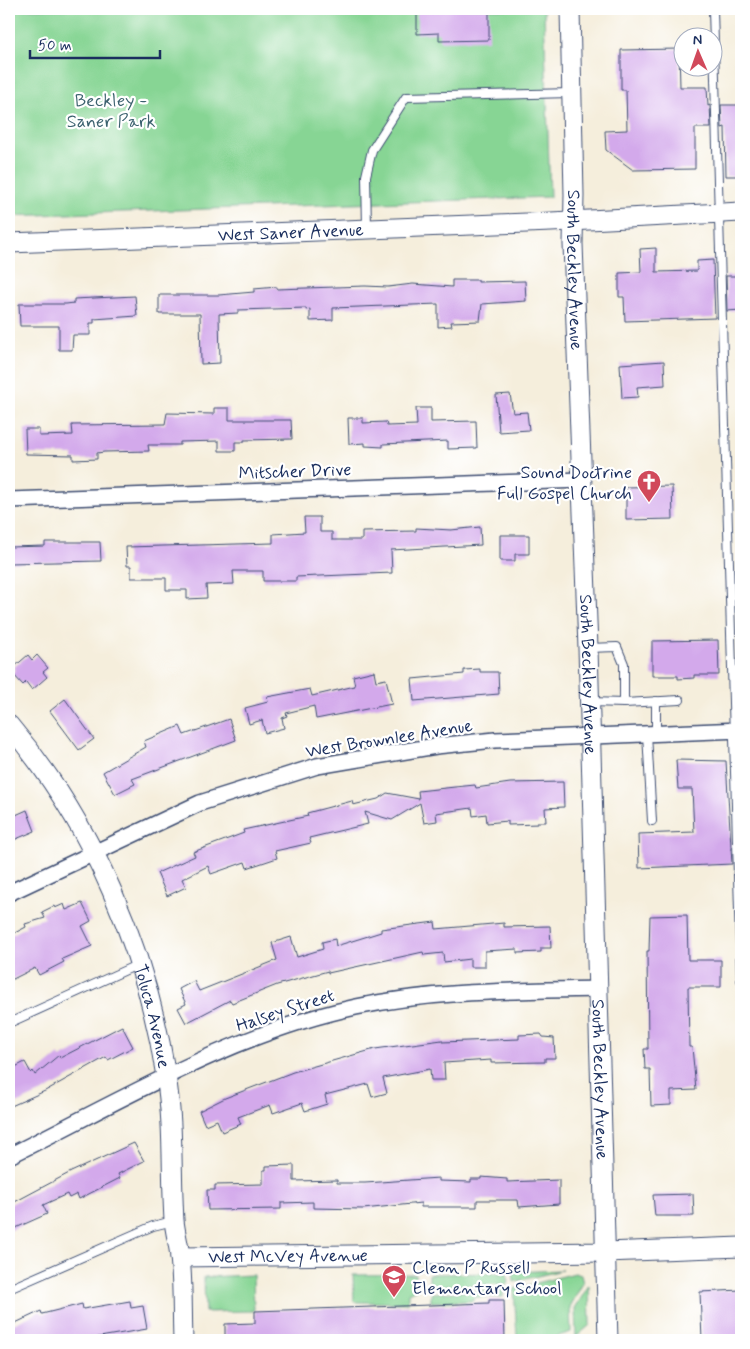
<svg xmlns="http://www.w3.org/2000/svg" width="750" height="1349" viewBox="0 0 750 1349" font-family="Mynerve,sans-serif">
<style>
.green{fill:#87d594;stroke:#518279}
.building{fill:#d3a9eb}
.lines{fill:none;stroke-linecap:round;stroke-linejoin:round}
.service-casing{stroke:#3c4c71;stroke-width:10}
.minor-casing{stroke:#3c4c71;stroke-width:18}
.tertiary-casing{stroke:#3c4c71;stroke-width:21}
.service{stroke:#fff;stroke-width:8}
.minor{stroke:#fff;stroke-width:15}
.tertiary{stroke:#fff;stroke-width:19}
.labels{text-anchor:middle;stroke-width:4.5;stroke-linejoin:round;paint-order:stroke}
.park-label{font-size:18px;fill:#3b616e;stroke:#fff}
.street-label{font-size:18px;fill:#1b2f5e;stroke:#fff}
.poi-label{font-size:18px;fill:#1b2f5e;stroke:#fff;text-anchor:end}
</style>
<rect width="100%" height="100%" fill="#fff"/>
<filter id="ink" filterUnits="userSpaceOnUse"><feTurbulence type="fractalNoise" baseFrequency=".02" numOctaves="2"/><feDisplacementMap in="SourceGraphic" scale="10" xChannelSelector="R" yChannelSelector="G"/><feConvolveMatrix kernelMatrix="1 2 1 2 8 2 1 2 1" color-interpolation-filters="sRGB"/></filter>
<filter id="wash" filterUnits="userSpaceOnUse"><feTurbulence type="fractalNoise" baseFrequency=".0096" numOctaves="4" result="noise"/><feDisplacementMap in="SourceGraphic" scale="20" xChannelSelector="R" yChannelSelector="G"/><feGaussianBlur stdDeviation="1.12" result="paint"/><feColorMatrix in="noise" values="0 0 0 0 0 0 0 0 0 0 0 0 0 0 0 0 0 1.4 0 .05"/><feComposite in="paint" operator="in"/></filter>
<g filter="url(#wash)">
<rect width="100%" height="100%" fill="#f5eedc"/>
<!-- green -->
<g class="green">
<polygon points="9,9 544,9 550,197 9,216"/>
<polygon points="562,1270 514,1282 513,1272"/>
<polygon points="507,1273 508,1284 429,1286 429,1274"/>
<polygon points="575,1273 581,1275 583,1283 570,1307 571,1332 546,1340 523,1340 517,1337 514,1289"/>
<polygon points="416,1274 417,1289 408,1293 408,1303 354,1302 353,1275"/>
<polygon points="253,1275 254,1311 205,1312 204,1277"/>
<polygon points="589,1285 590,1325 576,1337 575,1308"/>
<polygon points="503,1290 503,1297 474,1297 474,1301 431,1302 431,1293"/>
</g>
<g id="blocks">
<!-- building -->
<g class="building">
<polygon points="417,9 489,9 489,40 439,41 439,33 417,34"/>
<polygon points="679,49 680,87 707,87 708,106 710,105 711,128 695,128 695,169 633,170 606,150 605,131 627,130 626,90 621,90 621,50"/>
<polygon points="721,105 741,105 741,176 726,176 725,127 722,128"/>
<polygon points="656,248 656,272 697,271 697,261 713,260 715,318 625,321 624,297 619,297 619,273 641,272 640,249"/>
<polygon points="726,276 741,276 741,310 727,311"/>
<polygon points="452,280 478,280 478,282 525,281 526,301 482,304 480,321 451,322 452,326 438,327 438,304 333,308 333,320 310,321 310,309 306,310 306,308 238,310 238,313 219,314 220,363 201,364 200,314 159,314 159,295 219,295 254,292 254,289 277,287 277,289 365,286 388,287 413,284 452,287"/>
<polygon points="135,296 137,316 94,319 94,323 90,323 90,335 73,335 72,350 59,350 59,326 20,326 19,304 66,304 74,303 74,299"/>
<polygon points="664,361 665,385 637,387 638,397 622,398 620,364"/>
<polygon points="510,394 513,413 527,412 529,430 499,432 496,395"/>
<polygon points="214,408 229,408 229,420 291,420 292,439 244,440 244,442 235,442 235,451 219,451 219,441 180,442 180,445 148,445 149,451 104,452 97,453 97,459 73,460 73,455 26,454 25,429 39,429 39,436 73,435 72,425 165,424 167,413 214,414"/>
<polygon points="416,408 431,408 431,422 476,421 477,448 448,449 448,441 383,444 383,447 365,446 365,443 349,444 348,418 363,418 363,423 386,422 387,426 417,425"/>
<polygon points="672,486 673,519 626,520 626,487"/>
<polygon points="304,517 320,517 320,532 332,532 332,540 362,540 362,532 416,531 416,528 451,530 480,527 481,545 391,550 392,573 296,577 296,581 263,581 263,571 233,571 234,584 206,585 207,598 187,599 187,590 166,590 166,578 131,578 131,566 127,566 126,547 273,543 273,534 305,532"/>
<polygon points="500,535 529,535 529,554 515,554 515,561 500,561"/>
<polygon points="45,542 100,542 101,561 9,563 9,547 45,546"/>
<polygon points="718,640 719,675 694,675 694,678 678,679 678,676 652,676 652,641"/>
<polygon points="28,655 32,660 37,655 48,668 43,672 47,677 32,690 26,682 23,685 12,673 15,670 13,668"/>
<polygon points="480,669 480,672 498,672 499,694 414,701 412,679 464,674 464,670"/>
<polygon points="374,671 376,681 386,679 392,704 316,719 314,706 286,713 287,716 282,718 284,728 265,733 262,720 249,724 245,708 268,702 267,697 310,689 312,696 355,686 353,676"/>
<polygon points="65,699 94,739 79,750 50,711"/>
<polygon points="229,719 236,740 132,779 135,784 115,794 103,772 146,747 144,741 180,726 184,735"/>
<polygon points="676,760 726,761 732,864 639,868 638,834 694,832 692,789 678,789"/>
<polygon points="563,782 564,807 545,808 546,822 538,822 538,824 508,825 508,821 487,823 486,814 473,816 472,808 436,813 437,821 424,823 420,803 392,820 365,812 368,824 309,838 311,843 275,851 277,858 247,868 245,862 211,874 208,866 182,879 186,887 167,896 157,873 195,856 193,852 244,833 243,830 308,816 307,813 352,801 353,805 378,799 387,793 419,799 418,791 455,787 475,785 476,788 510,783"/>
<polygon points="27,810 35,831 9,842 9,818"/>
<polygon points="82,903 91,921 82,926 92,946 62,959 64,962 39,975 35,968 9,981 9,936 26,927 25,924 45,918 42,912 54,906 55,908 64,904 66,910"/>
<polygon points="687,915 688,960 721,960 721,987 688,987 689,1047 692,1047 696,1090 671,1091 671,1105 651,1106 650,1069 645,1069 644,1049 648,1049 647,951 649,951 650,916"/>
<polygon points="435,922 436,929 504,923 504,927 550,926 551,948 541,948 541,952 517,953 517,949 485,951 485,967 470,967 470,959 444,962 443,953 424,955 423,952 328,973 328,971 277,985 232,1003 230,1000 186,1023 178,1008 186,1004 179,989 194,981 199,991 277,960 272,943 291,937 297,957 323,949 322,942 335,939 336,946 381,932 381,929"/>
<polygon points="122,1026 133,1047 108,1060 106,1057 45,1091 9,1107 9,1070 25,1062 31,1073 33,1071 35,1075 59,1055 60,1058"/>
<polygon points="541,1034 543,1037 554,1038 555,1058 545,1058 545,1062 491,1063 491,1060 444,1063 445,1080 431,1080 430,1069 383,1078 387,1093 372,1097 368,1084 325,1095 327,1104 305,1111 302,1103 273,1113 270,1105 238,1117 241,1124 222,1132 217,1120 205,1125 199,1111 225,1098 293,1072 375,1049 442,1040 442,1042 519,1039 519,1035"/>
<polygon points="134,1143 144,1161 118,1174 120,1178 79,1199 77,1194 69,1198 67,1194 43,1205 47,1214 9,1231 9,1205 71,1172"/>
<polygon points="294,1165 294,1181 337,1180 337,1183 365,1183 439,1178 439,1181 471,1182 471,1179 481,1179 481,1177 507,1179 507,1182 559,1180 559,1204 519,1207 518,1200 477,1200 477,1207 421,1207 421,1203 363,1209 313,1208 313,1202 281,1203 281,1209 208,1210 207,1190 215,1190 215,1185 263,1184 263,1170 266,1170 266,1166"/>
<polygon points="693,1194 694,1216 655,1216 653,1195"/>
<polygon points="741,1290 741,1340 702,1340 700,1292"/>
<polygon points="489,1300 504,1300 505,1340 225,1340 225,1324 255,1323 255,1311 489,1303"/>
<polygon points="130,1301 131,1308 143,1306 147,1329 82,1340 14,1340 9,1329 9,1326 41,1311 42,1314 82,1304 83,1309"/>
</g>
</g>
</g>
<g filter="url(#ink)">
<use href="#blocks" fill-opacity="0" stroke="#3c4c71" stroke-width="1"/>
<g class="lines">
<defs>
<g id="service">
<polyline points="713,9 741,980"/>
<polyline points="367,228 366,176 372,150 406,97 571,93"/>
<polyline points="588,648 617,647 624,664 624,703 590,702"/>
<polyline points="656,701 656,732"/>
<polyline points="624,703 680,700"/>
<polyline points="647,734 652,821"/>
<polyline points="9,1023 139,964"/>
<polyline points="9,1289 153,1226 173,1221"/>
</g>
<g id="minor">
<polyline points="9,500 582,480"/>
<polyline points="9,893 200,803 317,766 436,746 495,740 741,730"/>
<path d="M 9,1156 C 120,1101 233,1033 356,1007 C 435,990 517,991 598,989"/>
</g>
<g id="tertiary">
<path id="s1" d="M 570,9 L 574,195 L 573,244 L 588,648 L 608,1340"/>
<path id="s2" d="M 9,243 L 551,222 L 741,212"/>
<path id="s3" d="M 9,725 C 93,824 146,949 166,1076 C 174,1124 171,1172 174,1220 C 175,1232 179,1245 180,1257 C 183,1284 182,1313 183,1340"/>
<path id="s4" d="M 180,1257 L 605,1252 L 741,1247"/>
</g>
</defs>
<!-- service casing -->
<use href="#service" class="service-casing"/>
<!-- minor casing -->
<use href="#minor" class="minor-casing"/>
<!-- tertiary casing -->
<use href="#tertiary" class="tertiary-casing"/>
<!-- service -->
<use href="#service" class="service"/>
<!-- minor -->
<use href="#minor" class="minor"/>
<!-- tertiary -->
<use href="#tertiary" class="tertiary"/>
</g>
</g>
<!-- icons -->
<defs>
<symbol id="church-pin" viewBox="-11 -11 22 30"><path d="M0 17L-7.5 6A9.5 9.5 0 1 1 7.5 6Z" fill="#d1495b" stroke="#fff"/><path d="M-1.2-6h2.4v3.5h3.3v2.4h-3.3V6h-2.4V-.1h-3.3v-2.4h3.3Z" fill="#fff"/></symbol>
<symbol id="school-pin" viewBox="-11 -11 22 30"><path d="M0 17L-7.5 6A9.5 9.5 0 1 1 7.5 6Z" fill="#d1495b" stroke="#fff"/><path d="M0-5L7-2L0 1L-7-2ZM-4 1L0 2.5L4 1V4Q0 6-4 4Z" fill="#fff"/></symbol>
</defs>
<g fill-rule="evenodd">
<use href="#church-pin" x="635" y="468" width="28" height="38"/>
<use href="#school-pin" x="380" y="1263" width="28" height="38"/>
</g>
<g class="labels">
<!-- park labels -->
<g class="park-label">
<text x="111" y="106">Beckley -<tspan x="111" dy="21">Saner Park</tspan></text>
</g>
<!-- street labels -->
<g class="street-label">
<text dy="6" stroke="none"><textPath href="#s2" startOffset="282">West Saner Avenue</textPath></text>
<text dy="6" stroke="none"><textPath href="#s1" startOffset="261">South Beckley Avenue</textPath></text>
<text transform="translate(295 471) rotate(-2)" y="6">Mitscher Drive</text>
<text dy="6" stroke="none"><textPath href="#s1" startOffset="666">South Beckley Avenue</textPath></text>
<text transform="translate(389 738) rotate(-9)" y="6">West Brownlee Avenue</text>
<text transform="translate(285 1010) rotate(-18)" y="6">Halsey Street</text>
<text dy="6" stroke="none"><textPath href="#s3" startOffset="328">Toluca Avenue</textPath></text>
<text dy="6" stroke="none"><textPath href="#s1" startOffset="1071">South Beckley Avenue</textPath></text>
<text dy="6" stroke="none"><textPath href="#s4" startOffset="108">West McVey Avenue</textPath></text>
</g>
<!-- poi labels -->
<g class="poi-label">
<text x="632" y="478">Sound Doctrine<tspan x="632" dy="21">Full Gospel Church</tspan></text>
<text x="412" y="1273" text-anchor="start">Cleon P Russell<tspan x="412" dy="21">Elementary School</tspan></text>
</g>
</g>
<!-- margin -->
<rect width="750" height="1349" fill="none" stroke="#fff" stroke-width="30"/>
<!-- north arrow -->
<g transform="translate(698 52) rotate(358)"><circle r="24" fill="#ffffff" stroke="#a4acbf"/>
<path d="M0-4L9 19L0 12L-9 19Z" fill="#d1495b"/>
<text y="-8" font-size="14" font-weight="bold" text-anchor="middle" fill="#1b2f5e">N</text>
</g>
<!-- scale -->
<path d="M30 50v8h130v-8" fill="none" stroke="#1b2f5e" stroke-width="2.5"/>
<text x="38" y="50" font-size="15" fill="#1b2f5e" stroke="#ffffff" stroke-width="4" paint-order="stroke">50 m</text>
</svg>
